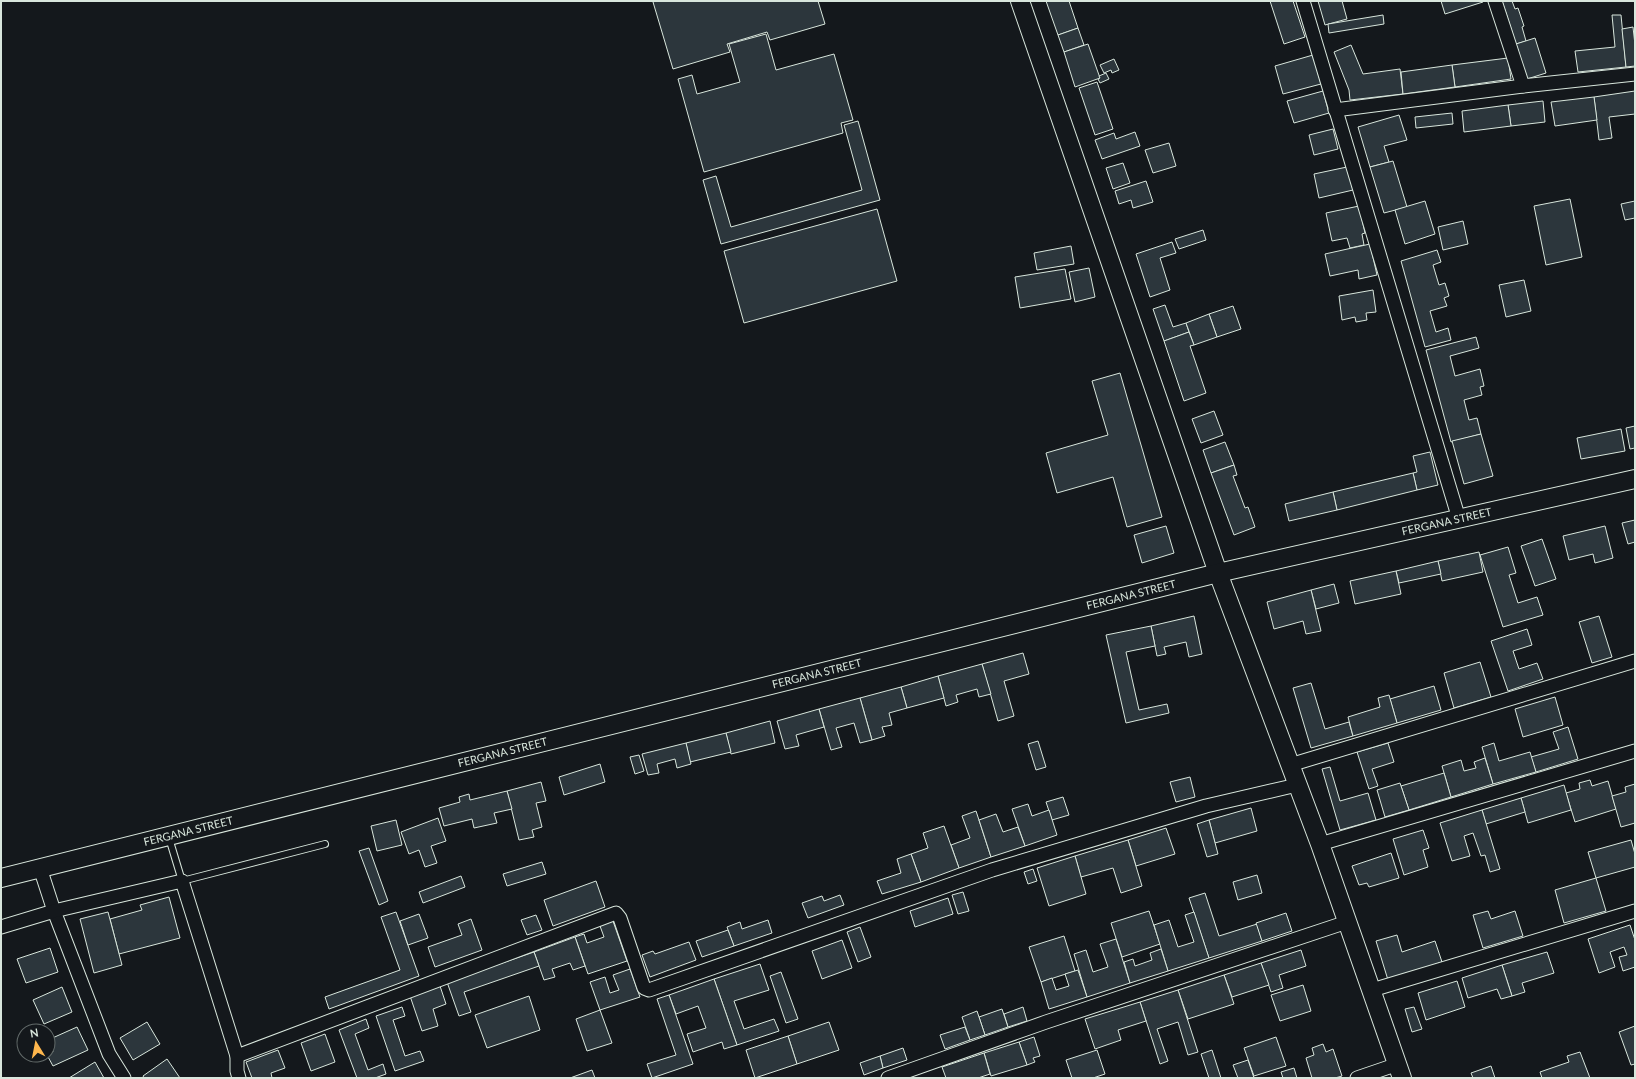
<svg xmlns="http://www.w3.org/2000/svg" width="1636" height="1079" viewBox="0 0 1636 1079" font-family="Lato,sans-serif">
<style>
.building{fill:#2c363c;stroke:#d8e6dc}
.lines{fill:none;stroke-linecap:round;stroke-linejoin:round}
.lane-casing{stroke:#d8e6dc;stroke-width:8}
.street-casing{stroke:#d8e6dc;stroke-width:15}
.secondary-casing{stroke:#d8e6dc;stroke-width:20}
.lane{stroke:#14181c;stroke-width:6}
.street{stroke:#14181c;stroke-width:13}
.secondary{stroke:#14181c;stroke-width:18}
.labels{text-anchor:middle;stroke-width:3;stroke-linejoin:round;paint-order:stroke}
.street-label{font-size:11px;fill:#d8e6dc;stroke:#14181c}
</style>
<rect width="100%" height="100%" fill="#14181c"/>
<!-- building -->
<g class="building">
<polygon points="655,1 818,1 825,24 770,40 767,32 727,44 730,52 673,69 653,2"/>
<polygon points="1046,1 1069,1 1078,28 1058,35"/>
<polygon points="1270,1 1293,1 1305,37 1284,44"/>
<polygon points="1318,1 1342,1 1347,19 1325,25"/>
<polygon points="1441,1 1482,1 1483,2 1445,14"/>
<polygon points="1502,1 1512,1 1515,9 1518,8 1524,26 1522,27 1526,41 1516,44"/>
<polygon points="1383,15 1384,24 1329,33 1328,24"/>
<polygon points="1612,15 1621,15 1626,67 1578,72 1575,51 1615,47"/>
<polygon points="1633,27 1635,45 1635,66 1626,67 1622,29"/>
<polygon points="1078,28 1084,45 1064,52 1058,35"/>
<polygon points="766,34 776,70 834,54 853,120 841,123 843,133 704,172 678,79 692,75 697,94 740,82 729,44"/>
<polygon points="1535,38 1546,73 1527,79 1516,44"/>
<polygon points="1088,44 1100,78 1075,87 1064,52"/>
<polygon points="1351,45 1363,74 1400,69 1403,94 1350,100 1349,90 1334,52"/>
<polygon points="1313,55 1321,84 1283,94 1275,66"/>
<polygon points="1508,58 1511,79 1455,87 1452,65"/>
<polygon points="1114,59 1119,70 1112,73 1111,70 1104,73 1100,65"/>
<polygon points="1452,65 1455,87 1403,94 1401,72"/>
<polygon points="1106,73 1109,79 1100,83 1098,79 1100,78 1099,76"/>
<polygon points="1097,82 1113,129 1095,135 1079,88"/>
<polygon points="1323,91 1329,113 1294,123 1287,101"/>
<polygon points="1635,91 1635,114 1609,117 1612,138 1599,140 1594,97"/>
<polygon points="1594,97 1597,120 1555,126 1551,102"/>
<polygon points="1543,101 1545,122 1511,126 1508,105"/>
<polygon points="1508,105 1511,126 1464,132 1462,111"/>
<polygon points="1452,113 1453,124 1416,128 1415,117"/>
<polygon points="1399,115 1407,140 1384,146 1389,162 1370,167 1358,127"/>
<polygon points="858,121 880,200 721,244 703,180 716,176 731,227 862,190 844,125"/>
<polygon points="1333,129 1338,149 1314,155 1309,135"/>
<polygon points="1135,132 1140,146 1102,159 1095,140 1114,133 1116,139"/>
<polygon points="1169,143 1176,166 1153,173 1145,150"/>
<polygon points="1393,161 1407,207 1384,213 1370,167"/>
<polygon points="1123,163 1130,183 1113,189 1106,168"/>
<polygon points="1347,167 1353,190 1319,198 1314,174"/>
<polygon points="1146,181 1153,202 1133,208 1131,200 1119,204 1115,191"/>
<polygon points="1570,199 1582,257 1546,265 1534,206"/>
<polygon points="1425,201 1435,234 1405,244 1395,210"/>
<polygon points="1635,201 1635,218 1625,220 1621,204"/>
<polygon points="1359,206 1365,233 1362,234 1364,245 1350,248 1347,238 1332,241 1326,213"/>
<polygon points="877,209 897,281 744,323 724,251"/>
<polygon points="1463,221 1468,244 1443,250 1438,227"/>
<polygon points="1203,230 1206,240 1179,249 1175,239"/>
<polygon points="1172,242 1176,253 1160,258 1170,290 1150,297 1136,254"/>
<polygon points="1370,244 1377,275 1359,279 1358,270 1330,276 1325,254"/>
<polygon points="1071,246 1074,264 1037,270 1034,253"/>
<polygon points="1437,250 1441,262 1433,265 1439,285 1445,283 1449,296 1444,298 1447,306 1430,311 1436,332 1448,328 1451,340 1425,347 1401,261"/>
<polygon points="1089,268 1095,297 1075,302 1069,272"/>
<polygon points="1065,269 1071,299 1020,308 1015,277"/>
<polygon points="1524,280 1531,311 1506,317 1499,285"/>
<polygon points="1373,290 1376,312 1366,313 1367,320 1356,322 1355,317 1342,320 1339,296"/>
<polygon points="1165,305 1173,327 1186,323 1189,332 1164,341 1153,309"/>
<polygon points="1233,306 1241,329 1217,337 1209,314"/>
<polygon points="1209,314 1217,337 1194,345 1186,323"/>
<polygon points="1189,332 1194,345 1190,346 1206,393 1184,401 1164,341"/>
<polygon points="1476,337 1479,348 1450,356 1455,376 1480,369 1484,386 1480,387 1482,395 1464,400 1469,420 1477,418 1481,434 1451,442 1426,350"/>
<polygon points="1120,373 1162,517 1127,527 1113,477 1057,493 1046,453 1108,435 1092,381"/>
<polygon points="1214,411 1223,435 1201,443 1192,419"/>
<polygon points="1635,426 1635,448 1630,449 1626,428"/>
<polygon points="1621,429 1625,451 1581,459 1577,438"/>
<polygon points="1481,434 1493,476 1464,484 1452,441"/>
<polygon points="1225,442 1234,465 1211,473 1203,450"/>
<polygon points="1430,452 1438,485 1417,490 1413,473 1417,472 1413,456"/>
<polygon points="1234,465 1237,475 1233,476 1245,508 1248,507 1255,527 1234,535 1211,473"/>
<polygon points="1413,473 1417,490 1337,510 1333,492"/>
<polygon points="1333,492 1337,510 1289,521 1285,504"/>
<polygon points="1635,520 1635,542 1628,544 1622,523"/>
<polygon points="1166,526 1174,553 1142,563 1134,535"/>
<polygon points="1605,526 1613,558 1595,563 1593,554 1569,560 1563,536"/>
<polygon points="1542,539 1556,579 1535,586 1521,546"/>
<polygon points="1508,547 1516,573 1509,575 1518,603 1537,597 1543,615 1503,627 1480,555"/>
<polygon points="1479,552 1483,572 1442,581 1438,561"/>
<polygon points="1438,561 1441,574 1399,583 1396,571"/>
<polygon points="1396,571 1401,594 1355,604 1350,581"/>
<polygon points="1334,584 1339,603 1316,609 1311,590"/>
<polygon points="1311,590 1321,631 1306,634 1303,621 1274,629 1267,602"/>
<polygon points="1194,616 1202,654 1189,657 1186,642 1164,647 1166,654 1157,656 1151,626"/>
<polygon points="1599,616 1612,657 1592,663 1579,622"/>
<polygon points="1151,626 1155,646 1126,652 1139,710 1167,704 1169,713 1126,723 1106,635"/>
<polygon points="1527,629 1532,645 1513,651 1519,669 1537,663 1543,679 1508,691 1491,641"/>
<polygon points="1023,653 1029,674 1004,681 1014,716 998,721 982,664"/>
<polygon points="1480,662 1491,697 1454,708 1444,673"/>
<polygon points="982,664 991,694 979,697 977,689 956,695 958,702 946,706 938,676"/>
<polygon points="938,676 944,698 907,708 901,687"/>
<polygon points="1311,683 1325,729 1349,722 1353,736 1311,748 1293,688"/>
<polygon points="1434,686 1441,710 1397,723 1390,699"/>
<polygon points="901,687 907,708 889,713 892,725 882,727 885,736 872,740 860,698"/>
<polygon points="1389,695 1397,723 1353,736 1348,717 1380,707 1378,698"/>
<polygon points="1555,697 1563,725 1523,737 1515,709"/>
<polygon points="860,698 872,740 860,743 854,723 836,728 842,747 831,750 819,709"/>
<polygon points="819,709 824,727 796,735 799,746 785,749 777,721"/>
<polygon points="770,721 775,743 731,754 726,733"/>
<polygon points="1568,727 1578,759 1536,772 1531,757 1559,749 1553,732"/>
<polygon points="726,733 731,752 690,762 686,743"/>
<polygon points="1038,741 1046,767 1036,770 1028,744"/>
<polygon points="686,743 691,764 677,768 675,759 657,764 659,773 648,775 642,754"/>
<polygon points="1388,743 1394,762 1372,769 1378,786 1369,789 1357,752"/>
<polygon points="1494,743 1499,761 1530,752 1536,772 1493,784 1482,747"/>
<polygon points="639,755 644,771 635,774 630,757"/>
<polygon points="1485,758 1493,784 1451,797 1442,766 1461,760 1464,771 1476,768 1474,762"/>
<polygon points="600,764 605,782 564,795 559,777"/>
<polygon points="1330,767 1340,801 1368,793 1376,820 1340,830 1322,769"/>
<polygon points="1444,773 1451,797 1409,810 1401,786"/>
<polygon points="1190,777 1195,797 1176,802 1170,782"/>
<polygon points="1590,780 1592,786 1608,781 1616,809 1575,822 1566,793 1580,789 1579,783"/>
<polygon points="541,782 546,801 536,803 542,827 532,830 534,837 519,840 507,791"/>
<polygon points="1400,783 1409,810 1385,817 1377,790"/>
<polygon points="1635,784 1635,823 1621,827 1612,796 1626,792 1625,787"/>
<polygon points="1564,785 1571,810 1528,823 1521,798"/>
<polygon points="507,791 512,809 494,813 497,823 474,828 472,819 444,826 439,808 460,802 459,797 469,794 470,800"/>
<polygon points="1063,797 1069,815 1052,820 1046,802"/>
<polygon points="1521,798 1525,812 1486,824 1482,810"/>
<polygon points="1028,804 1032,816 1049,810 1057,835 1025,846 1012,809"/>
<polygon points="1251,808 1257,831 1215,843 1209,820"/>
<polygon points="1482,810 1500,869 1490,872 1485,855 1481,856 1473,833 1464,836 1470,856 1452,861 1440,823"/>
<polygon points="976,811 991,857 959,868 951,845 970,838 962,816"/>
<polygon points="996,814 1003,832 1018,827 1025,846 991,857 979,820"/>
<polygon points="438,818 446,841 431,846 437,863 425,867 419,850 409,854 401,832"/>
<polygon points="396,820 402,845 377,851 371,826"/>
<polygon points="1209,820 1218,854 1207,857 1197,824"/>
<polygon points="944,826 959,868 921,882 911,854 928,848 923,833"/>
<polygon points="1166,828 1175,854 1136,866 1128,840"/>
<polygon points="1423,830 1429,848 1423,850 1428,867 1404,875 1393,839"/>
<polygon points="1128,840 1142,886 1121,893 1113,868 1081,877 1075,856"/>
<polygon points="1631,840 1635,854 1635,867 1596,878 1588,852"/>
<polygon points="369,848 388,901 379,905 359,851"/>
<polygon points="1391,853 1399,878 1369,887 1367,883 1359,885 1352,866"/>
<polygon points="911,854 921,882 882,894 877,881 901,873 897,859"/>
<polygon points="1075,856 1086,894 1049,906 1037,868"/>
<polygon points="542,862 546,874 507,886 503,874"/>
<polygon points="1033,869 1037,881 1028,884 1024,872"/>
<polygon points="1257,875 1262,893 1238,900 1233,882"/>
<polygon points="461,876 465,887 423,903 419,892"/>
<polygon points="1596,878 1606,911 1564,923 1555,890"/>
<polygon points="596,881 605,907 553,926 544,900"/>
<polygon points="963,892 969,911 958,914 952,895"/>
<polygon points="1205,893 1219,936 1257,924 1262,941 1209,958 1189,898"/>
<polygon points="840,895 844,905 808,918 802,903 822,896 824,901"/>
<polygon points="169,897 180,938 119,954 110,919 142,910 140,905"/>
<polygon points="948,898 953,914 915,927 910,911"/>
<polygon points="1149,911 1160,944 1122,957 1111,923"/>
<polygon points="1488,911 1491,919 1515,911 1523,936 1483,948 1473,915"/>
<polygon points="108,912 122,965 94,973 80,919"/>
<polygon points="396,912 419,976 329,1009 325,997 400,970 381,917"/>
<polygon points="1194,912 1209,958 1168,971 1154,925 1169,920 1178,947 1194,942 1185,915"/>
<polygon points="1286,913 1292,931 1262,941 1256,923"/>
<polygon points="419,914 428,938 408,945 400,921"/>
<polygon points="536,915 542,930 527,935 521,920"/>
<polygon points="471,919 482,950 435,967 428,947 462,935 458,924"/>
<polygon points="768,920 772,933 734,946 727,927 740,922 742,929"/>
<polygon points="613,921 627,961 588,974 575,937 584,934 587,943 604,937 600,926"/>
<polygon points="1630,925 1635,940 1635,967 1623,971 1619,957 1627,955 1624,947 1610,952 1615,967 1599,973 1588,939"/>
<polygon points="860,927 871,957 858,962 847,932"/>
<polygon points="728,930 734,946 702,957 696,941"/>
<polygon points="1397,935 1402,952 1435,941 1442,962 1388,980 1376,941"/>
<polygon points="1064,936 1075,971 1041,982 1029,947"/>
<polygon points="575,937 585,966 573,970 570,963 552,969 555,977 544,980 534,952"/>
<polygon points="1116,939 1130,983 1087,997 1074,954 1086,950 1093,972 1108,967 1100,944"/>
<polygon points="842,940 852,968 822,979 812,951"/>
<polygon points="689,942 696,960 650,977 642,955 653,951 655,954"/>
<polygon points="50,948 58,972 26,983 17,959"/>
<polygon points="1161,949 1168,971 1130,983 1124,962 1133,959 1135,966 1152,960 1150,953"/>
<polygon points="1301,950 1306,966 1279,975 1283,988 1271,992 1261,963"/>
<polygon points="534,952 539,966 464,992 471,1012 459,1016 447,982"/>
<polygon points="1547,952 1554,973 1522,983 1525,992 1512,996 1502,965"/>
<polygon points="1261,963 1269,985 1232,997 1224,975"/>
<polygon points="760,964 769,990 734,1001 744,1029 774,1019 779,1031 737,1045 714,979"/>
<polygon points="1502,965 1512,996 1501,999 1497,989 1468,998 1462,978"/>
<polygon points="630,969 640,997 600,1010 590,982 605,977 610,993 619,990 613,975"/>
<polygon points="1078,970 1087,997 1049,1009 1041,982 1052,978 1056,990 1069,986 1065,974"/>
<polygon points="781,972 798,1019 786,1023 770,976"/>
<polygon points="1224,975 1234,1004 1188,1019 1178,990"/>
<polygon points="714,979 737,1045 724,1049 722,1042 693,1052 687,1034 706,1028 698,1006 676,1014 669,995"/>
<polygon points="1457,981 1465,1007 1426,1020 1418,993"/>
<polygon points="1303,985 1311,1011 1280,1021 1271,995"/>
<polygon points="440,986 446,1004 433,1009 438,1026 422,1031 410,996"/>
<polygon points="62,987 72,1012 44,1024 33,1000"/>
<polygon points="1178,990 1198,1052 1188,1055 1178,1022 1157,1029 1168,1061 1160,1064 1140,1002"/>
<polygon points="669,995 693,1064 652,1078 647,1064 676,1055 657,999"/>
<polygon points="529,996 540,1030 487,1048 475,1015"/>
<polygon points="1140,1002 1146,1021 1118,1030 1121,1040 1095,1049 1085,1019"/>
<polygon points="402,1007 405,1016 393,1020 405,1056 420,1051 424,1061 395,1071 376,1016"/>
<polygon points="1023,1007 1027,1021 1008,1027 1004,1014"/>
<polygon points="1414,1007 1422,1029 1412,1032 1405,1009"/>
<polygon points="1002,1009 1008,1027 985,1035 979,1017"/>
<polygon points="600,1010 612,1043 587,1051 576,1019"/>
<polygon points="977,1011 985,1035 970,1040 962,1017"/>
<polygon points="366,1019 369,1028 355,1034 368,1070 383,1064 386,1074 375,1078 357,1078 339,1030"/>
<polygon points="147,1022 160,1044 133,1060 120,1038"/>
<polygon points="829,1022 839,1050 797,1064 788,1036"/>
<polygon points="1635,1026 1635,1064 1631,1065 1619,1032"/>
<polygon points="77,1027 88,1050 53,1066 47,1055 53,1052 48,1040"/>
<polygon points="965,1027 970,1040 945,1049 940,1035"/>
<polygon points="325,1034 335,1062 311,1071 301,1043"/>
<polygon points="788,1036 797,1064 755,1078 746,1050"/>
<polygon points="1034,1037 1040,1056 1033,1058 1035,1062 1027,1065 1019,1042"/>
<polygon points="1276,1037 1286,1066 1254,1076 1244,1048"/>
<polygon points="1019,1042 1027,1065 991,1076 984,1053"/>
<polygon points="1323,1044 1326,1052 1333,1049 1342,1076 1335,1078 1312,1078 1306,1058 1314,1055 1312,1048"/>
<polygon points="903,1048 907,1060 883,1068 880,1056"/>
<polygon points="278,1050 285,1068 271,1073 272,1078 252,1078 246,1062"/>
<polygon points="1097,1050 1105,1074 1093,1078 1072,1078 1066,1060"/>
<polygon points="1212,1050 1221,1078 1209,1078 1201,1054"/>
<polygon points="1580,1052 1590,1078 1542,1078 1540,1072 1569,1062 1567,1056"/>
<polygon points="984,1053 990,1074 978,1078 946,1078 942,1067"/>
<polygon points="880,1056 883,1068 864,1075 860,1063"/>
<polygon points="167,1059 180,1078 144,1078 143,1076"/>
<polygon points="1248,1060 1254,1078 1238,1078 1233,1065"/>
<polygon points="95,1062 104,1078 69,1078"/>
<polygon points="1491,1066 1495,1078 1473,1078 1471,1073"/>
<polygon points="1294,1068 1297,1078 1283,1078 1281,1072"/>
<polygon points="592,1070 595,1078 570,1078"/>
</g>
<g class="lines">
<defs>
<polyline id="lane" points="169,838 182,881 325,844"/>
<g id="street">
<polyline points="1303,1 1459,519"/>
<polyline points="1495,1 1523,86"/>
<polyline points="1335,110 1523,86 1635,74"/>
<polyline points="1290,765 1635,661"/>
<polyline points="1320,844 1635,751"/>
<polyline points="40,868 54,911 109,1054 124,1078"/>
<polyline points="1,927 54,911 182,881 237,1056 237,1071 239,1078"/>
<polyline points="1372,990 1635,911"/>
<polyline points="237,1056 616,913 620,918 644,988 649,990 992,870 1206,806 1297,785"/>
<polyline points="888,1078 1046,1022 1347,922"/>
<polyline points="1357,1078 1398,1064"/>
</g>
<g id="secondary">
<polyline points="1020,1 1218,573 1320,844 1402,1078"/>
<path id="s1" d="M 1,878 L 1218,573 L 1635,479"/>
</g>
</defs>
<!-- lane casing -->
<use href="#lane" class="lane-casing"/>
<!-- street casing -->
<use href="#street" class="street-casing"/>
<!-- secondary casing -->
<use href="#secondary" class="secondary-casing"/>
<!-- lane -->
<use href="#lane" class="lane"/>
<!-- street -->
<use href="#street" class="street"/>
<!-- secondary -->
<use href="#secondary" class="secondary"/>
</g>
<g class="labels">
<!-- street labels -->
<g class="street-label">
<text dy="4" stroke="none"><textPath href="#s1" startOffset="1489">FERGANA STREET</textPath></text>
<text dy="4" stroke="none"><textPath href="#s1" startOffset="1165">FERGANA STREET</textPath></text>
<text dy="4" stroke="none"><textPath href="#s1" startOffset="841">FERGANA STREET</textPath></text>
<text dy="4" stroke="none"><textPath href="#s1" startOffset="517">FERGANA STREET</textPath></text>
<text dy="4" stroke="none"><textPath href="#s1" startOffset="193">FERGANA STREET</textPath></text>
</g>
</g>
<!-- border -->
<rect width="1636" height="1079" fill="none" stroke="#d8e6dc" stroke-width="4"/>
<!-- north arrow -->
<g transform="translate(36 1043) rotate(350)"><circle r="19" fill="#14181c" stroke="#626a69"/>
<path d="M0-3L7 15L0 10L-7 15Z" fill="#ffb74d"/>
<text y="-6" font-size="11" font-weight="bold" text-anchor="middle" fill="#d8e6dc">N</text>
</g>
</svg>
